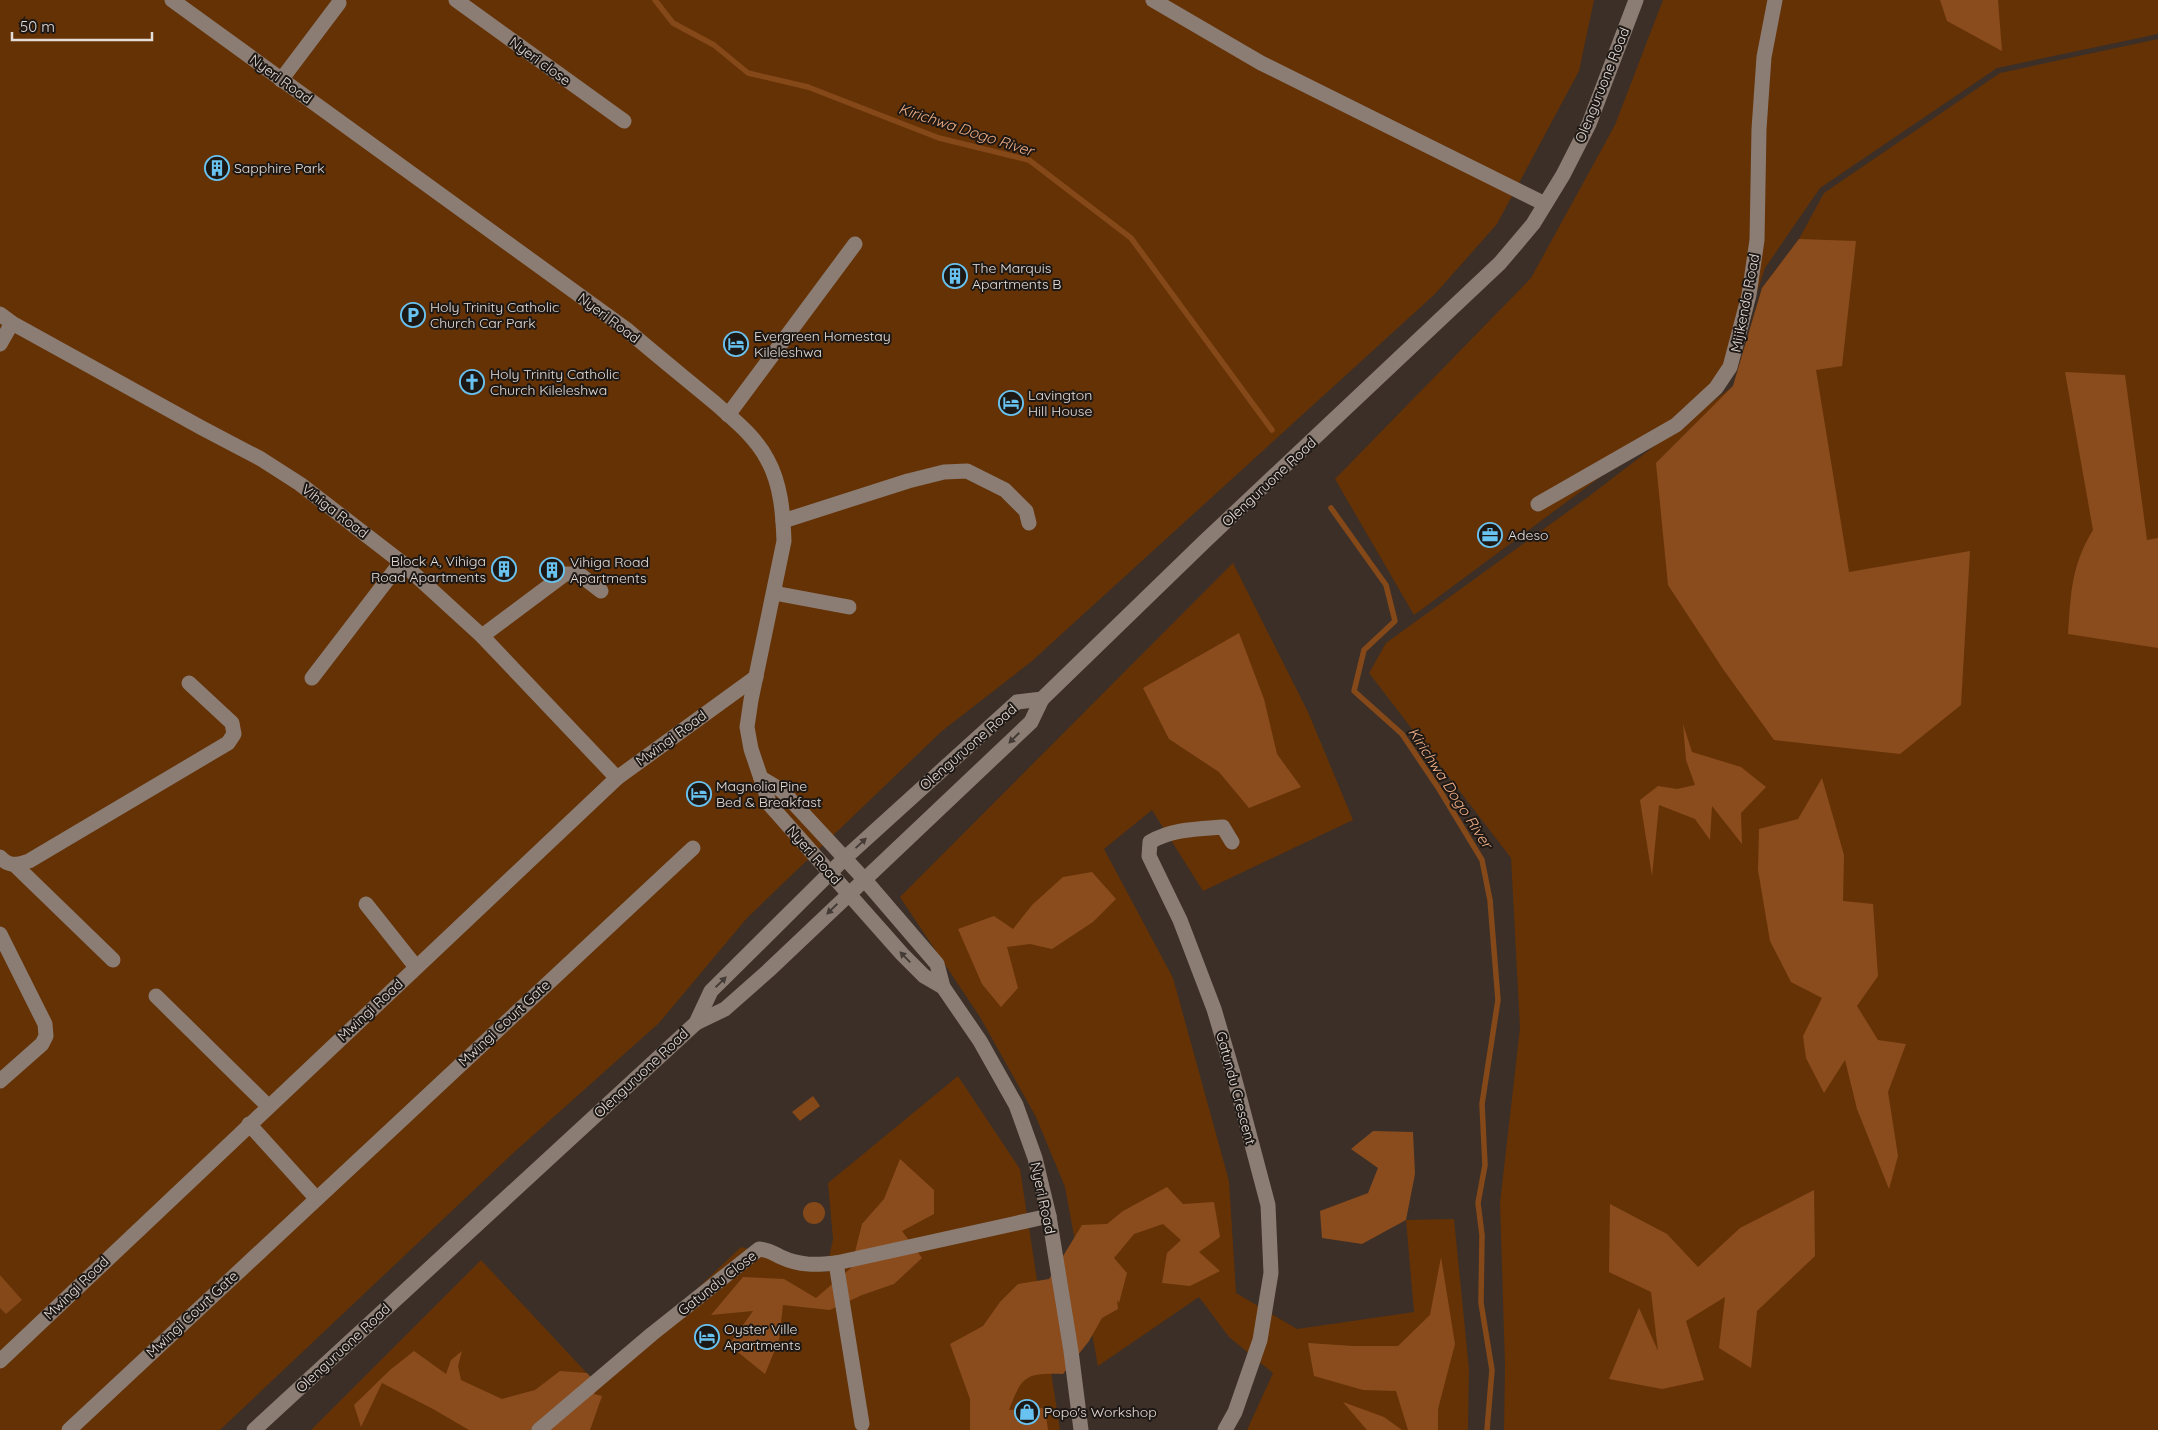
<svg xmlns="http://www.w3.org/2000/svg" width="2158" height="1430" viewBox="0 0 2158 1430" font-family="Quicksand,sans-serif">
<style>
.green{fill:#653206}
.forest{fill:#8a4c1d}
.water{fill:#854818}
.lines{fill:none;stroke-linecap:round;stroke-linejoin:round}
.stream{stroke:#854818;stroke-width:5.5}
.street{stroke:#8b7d74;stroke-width:15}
.secondary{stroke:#8b7d74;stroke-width:15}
.oneway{fill:#443b36}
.labels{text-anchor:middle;stroke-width:4;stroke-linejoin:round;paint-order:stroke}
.street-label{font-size:14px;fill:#e4dcd7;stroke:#1e1815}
.poi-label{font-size:14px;fill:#e4dcd7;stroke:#1e1815;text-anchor:start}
.water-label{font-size:15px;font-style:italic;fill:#f2b086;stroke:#1e1815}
</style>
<rect width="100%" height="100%" fill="#3b2f27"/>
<!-- green -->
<g class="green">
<polygon points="0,0 1594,0 1579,71 1497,224 1435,294 1032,661 942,731 747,918 659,1023 511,1155 220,1430 0,1430"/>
<polygon points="1663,0 2158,0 2158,34 1997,68 1820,188 1765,268 1727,383 1414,615 1335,479 1531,278 1615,125"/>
<polygon points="2158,39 2158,1430 1504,1430 1505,1365 1500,1203 1520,1028 1511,858 1369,673 1386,643 1588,497 1733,386 1762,288 1799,239 1824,193 2000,73"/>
<polygon points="1233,563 1308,712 1353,820 1203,891 1152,810 1104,849 1173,978 1229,1181 1236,1293 1297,1329 1414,1312 1406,1220 1454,1219 1469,1369 1468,1430 1247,1430 1273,1373 1229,1337 1199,1297 1098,1366 1065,1187 1036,1117 980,1017 900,897"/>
<polygon points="958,1076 1020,1169 1060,1430 311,1430 481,1260 597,1384 741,1247 826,1272 833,1239 828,1183"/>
</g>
<!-- forest -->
<g class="forest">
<polygon points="1940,0 1998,0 2002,51 1947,21"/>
<polygon points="1799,239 1856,241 1842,366 1816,370 1849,572 1970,551 1961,705 1900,754 1774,740 1723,669 1668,585 1656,463 1733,386 1762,288"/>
<path d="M 2065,372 L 2125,375 L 2147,540 L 2158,538 L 2158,648 L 2068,634 C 2071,593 2071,566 2093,530 Z"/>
<polygon points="1239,633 1264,699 1277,754 1301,787 1249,808 1219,772 1169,739 1143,688"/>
<polygon points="1683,724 1692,752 1741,767 1766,787 1741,813 1742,844 1712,806 1710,840 1695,819 1659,805 1652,876 1640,800 1658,786 1677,789 1695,785 1686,760"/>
<polygon points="1822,778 1844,855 1843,901 1873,904 1878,976 1857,1006 1878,1040 1906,1044 1888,1092 1898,1156 1889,1189 1857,1109 1845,1060 1824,1093 1806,1058 1803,1036 1822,998 1791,982 1770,941 1758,870 1759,829 1798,819"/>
<polygon points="1092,872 1116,899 1093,922 1052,949 1030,944 1007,947 1018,988 1001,1007 982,984 958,929 994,916 1013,929 1032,905 1063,877"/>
<polygon points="1373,1131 1413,1132 1415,1174 1406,1220 1362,1244 1322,1238 1320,1211 1368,1193 1378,1168 1351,1149"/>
<polygon points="900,1159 934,1190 934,1214 902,1231 922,1258 894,1284 862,1295 830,1310 783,1305 779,1340 765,1374 729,1345 753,1311 711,1315 743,1277 784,1279 816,1298 851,1268 862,1224 884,1199"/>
<path d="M 1167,1187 L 1183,1204 L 1214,1202 L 1220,1237 L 1199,1252 L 1220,1271 L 1190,1286 L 1162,1283 L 1167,1253 L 1181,1240 L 1163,1224 L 1134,1234 L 1114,1258 L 1127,1273 L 1119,1303 L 1117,1300 L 1118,1309 L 1102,1318 L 1089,1341 L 1063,1374 C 1026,1373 1022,1375 1009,1410 L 1045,1408 L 1048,1430 L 970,1430 L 970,1399 L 950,1344 L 983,1326 L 1000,1302 L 1018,1284 L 1049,1279 L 1082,1225 L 1107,1224 L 1123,1211 Z"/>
<polygon points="1814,1190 1815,1256 1757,1311 1751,1368 1719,1348 1725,1297 1686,1321 1704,1380 1662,1389 1609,1379 1639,1308 1658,1351 1651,1292 1609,1272 1610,1204 1667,1234 1698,1267 1740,1228"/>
<polygon points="1441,1257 1455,1344 1438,1409 1438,1430 1408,1430 1396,1391 1363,1390 1314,1376 1308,1343 1353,1346 1398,1346 1430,1315"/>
<polygon points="414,1351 446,1374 451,1360 462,1351 458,1366 461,1380 502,1399 535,1390 560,1371 587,1373 597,1384 594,1394 602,1396 590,1430 469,1430 433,1409 382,1383 361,1427 354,1405 390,1370"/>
<polygon points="1343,1402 1384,1417 1402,1430 1367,1430"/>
</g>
<!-- water -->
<g class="water">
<polygon points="813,1096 820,1106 800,1121 792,1112"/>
<circle cx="814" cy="1213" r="11"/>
<polygon points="0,1275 22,1300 6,1314 0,1308"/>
</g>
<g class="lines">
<!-- stream -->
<g class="stream">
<polyline points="655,0 673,23 714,45 748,73 808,87 939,138 1029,160 1131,238 1272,430"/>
<polyline points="1331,508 1386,585 1395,621 1364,650 1354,691 1402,734 1439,789 1482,860 1490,900 1498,1000 1482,1104 1485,1165 1478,1203 1482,1235 1481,1303 1492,1370 1487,1430"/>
</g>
<!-- street -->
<g class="street">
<path d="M 172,0 L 626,329 C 655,354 685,378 715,403 C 734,420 755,436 767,459 C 781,484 783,513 784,541 L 751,700 L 747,727 L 751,749 L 770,805 L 902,954 L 924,976 L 943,987"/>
<polyline points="456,0 624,121"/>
<polyline points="1153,0 1261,63 1545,204"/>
<polyline points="281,80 339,3"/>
<polyline points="0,314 12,323 202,428 261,459 300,484 401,562 482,636 617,778"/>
<polyline points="0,344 12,323"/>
<polyline points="728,415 855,244"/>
<polyline points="1538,504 1676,425 1716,388 1730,367 1749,295 1757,240 1759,129 1764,57 1775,0"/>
<polyline points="783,521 908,481 944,472 967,471 1005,490 1026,511 1029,523"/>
<polyline points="774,593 849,607"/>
<polyline points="482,636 565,574 579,574 601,591"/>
<polyline points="312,678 401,562"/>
<polyline points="761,778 781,790 787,796 864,879 937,964 943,987 980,1041 1016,1105 1035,1158 1049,1216 1071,1351 1081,1430"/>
<path d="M 0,857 C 9,867 17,865 29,861 L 228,743 L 234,734 L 232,723 L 189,683"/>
<polyline points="16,866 113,960"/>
<polyline points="366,904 416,967"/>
<polyline points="0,934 45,1024 46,1036 42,1044 0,1081"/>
<polyline points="156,996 268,1106"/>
<polyline points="249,1124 316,1198"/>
<polyline points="836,1263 862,1424"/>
<polyline points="0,1361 617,778 756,677"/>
<polyline points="69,1430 693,848"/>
<path d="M 539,1430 L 652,1334 L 759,1249 C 769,1250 773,1253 781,1257 C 800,1266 817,1265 836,1263 L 1049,1216"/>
<path d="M 1225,1430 L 1235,1412 L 1260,1340 L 1271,1273 L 1268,1205 L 1233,1073 L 1214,1009 L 1180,920 L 1149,856 L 1150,842 C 1172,829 1197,829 1223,827 L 1232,842"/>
</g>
<!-- secondary -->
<g class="secondary">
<polyline points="696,1023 725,1009 768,971 1031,722 1042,699"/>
<polyline points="254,1430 696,1023 711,991 845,858 1017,702 1042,699 1205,541 1500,263 1533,224 1563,175 1589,124 1636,0"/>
</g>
</g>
<!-- one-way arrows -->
<defs><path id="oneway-solid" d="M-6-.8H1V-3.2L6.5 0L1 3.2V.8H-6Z" transform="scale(1.25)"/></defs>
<g class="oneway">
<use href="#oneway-solid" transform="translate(1014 738) rotate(135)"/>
<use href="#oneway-solid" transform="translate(861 843) rotate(-43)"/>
<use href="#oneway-solid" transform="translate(832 909) rotate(136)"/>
<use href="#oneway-solid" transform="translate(905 957) rotate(-134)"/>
<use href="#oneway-solid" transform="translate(721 982) rotate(-44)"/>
</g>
<!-- icons -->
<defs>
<symbol id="building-ring" viewBox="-11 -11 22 22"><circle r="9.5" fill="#1e1815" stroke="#69c3f1" stroke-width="1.5"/><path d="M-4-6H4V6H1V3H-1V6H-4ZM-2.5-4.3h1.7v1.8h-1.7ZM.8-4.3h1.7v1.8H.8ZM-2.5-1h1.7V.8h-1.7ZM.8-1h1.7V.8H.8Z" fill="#69c3f1"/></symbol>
<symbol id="parking-ring" viewBox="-11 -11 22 22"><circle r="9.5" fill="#1e1815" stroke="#69c3f1" stroke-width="1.5"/><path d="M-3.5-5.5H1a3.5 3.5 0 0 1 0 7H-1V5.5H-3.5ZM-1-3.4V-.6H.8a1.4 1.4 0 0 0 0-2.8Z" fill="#69c3f1"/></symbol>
<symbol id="hotel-ring" viewBox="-11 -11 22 22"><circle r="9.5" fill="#1e1815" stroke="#69c3f1" stroke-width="1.5"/><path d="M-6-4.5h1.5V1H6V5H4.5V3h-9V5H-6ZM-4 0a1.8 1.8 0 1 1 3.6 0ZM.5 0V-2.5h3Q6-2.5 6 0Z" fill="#69c3f1"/></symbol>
<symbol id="church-ring" viewBox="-11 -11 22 22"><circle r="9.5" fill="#1e1815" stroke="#69c3f1" stroke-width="1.5"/><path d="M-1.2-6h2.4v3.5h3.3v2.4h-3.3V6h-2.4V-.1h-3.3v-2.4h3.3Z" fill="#69c3f1"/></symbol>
<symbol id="office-ring" viewBox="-11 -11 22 22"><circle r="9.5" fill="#1e1815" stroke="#69c3f1" stroke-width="1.5"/><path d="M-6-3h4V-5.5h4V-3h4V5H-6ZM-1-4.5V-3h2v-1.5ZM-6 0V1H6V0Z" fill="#69c3f1"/></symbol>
<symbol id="shop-ring" viewBox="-11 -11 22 22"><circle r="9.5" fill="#1e1815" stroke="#69c3f1" stroke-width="1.5"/><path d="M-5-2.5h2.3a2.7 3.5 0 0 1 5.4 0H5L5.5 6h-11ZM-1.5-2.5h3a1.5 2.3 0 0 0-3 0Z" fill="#69c3f1"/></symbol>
</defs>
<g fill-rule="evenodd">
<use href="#building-ring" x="203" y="154" width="28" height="28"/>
<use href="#building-ring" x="941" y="262" width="28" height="28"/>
<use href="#parking-ring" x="399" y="301" width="28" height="28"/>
<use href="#hotel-ring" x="722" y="330" width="28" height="28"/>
<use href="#church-ring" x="458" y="368" width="28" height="28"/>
<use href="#hotel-ring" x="997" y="389" width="28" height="28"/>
<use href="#office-ring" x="1476" y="521" width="28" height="28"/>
<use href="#building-ring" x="490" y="555" width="28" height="28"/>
<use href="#building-ring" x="538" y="556" width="28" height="28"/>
<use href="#hotel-ring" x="685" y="780" width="28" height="28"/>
<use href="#hotel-ring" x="693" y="1323" width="28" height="28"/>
<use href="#shop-ring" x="1013" y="1398" width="28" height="28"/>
</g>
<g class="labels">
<!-- street labels -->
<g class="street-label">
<text transform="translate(540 61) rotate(36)" y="5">Nyeri close</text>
<text transform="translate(281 79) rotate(36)" y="5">Nyeri Road</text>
<text transform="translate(1602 85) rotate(-68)" y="5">Olenguruone Road</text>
<text transform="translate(1745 303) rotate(-79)" y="5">Mijikenda Road</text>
<text transform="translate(609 318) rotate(37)" y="5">Nyeri Road</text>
<text transform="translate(1269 482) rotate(-43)" y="5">Olenguruone Road</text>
<text transform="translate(335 511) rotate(37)" y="5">Vihiga Road</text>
<text transform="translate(671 738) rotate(-36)" y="5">Mwingi Road</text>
<text transform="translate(968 747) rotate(-41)" y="5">Olenguruone Road</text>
<text transform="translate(814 855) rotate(48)" y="5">Nyeri Road</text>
<text transform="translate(370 1010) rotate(-43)" y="5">Mwingi Road</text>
<text transform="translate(504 1023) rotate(-43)" y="5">Mwingi Court Gate</text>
<text transform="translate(641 1073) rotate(-43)" y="5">Olenguruone Road</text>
<text transform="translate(1236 1088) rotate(75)" y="5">Gatundu Crescent</text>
<text transform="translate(1043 1198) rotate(78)" y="5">Nyeri Road</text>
<text transform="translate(717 1283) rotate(-38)" y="5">Gatundu Close</text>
<text transform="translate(76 1288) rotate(-44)" y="5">Mwingi Road</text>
<text transform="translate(192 1314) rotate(-43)" y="5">Mwingi Court Gate</text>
<text transform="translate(343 1348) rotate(-43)" y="5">Olenguruone Road</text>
</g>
<!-- poi labels -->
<g class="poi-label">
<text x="234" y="173">Sapphire Park</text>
<text x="972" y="273">The Marquis<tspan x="972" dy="16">Apartments B</tspan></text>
<text x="430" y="312">Holy Trinity Catholic<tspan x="430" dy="16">Church Car Park</tspan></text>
<text x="754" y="341">Evergreen Homestay<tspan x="754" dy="16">Kileleshwa</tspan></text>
<text x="490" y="379">Holy Trinity Catholic<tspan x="490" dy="16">Church Kileleshwa</tspan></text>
<text x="1028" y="400">Lavington<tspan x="1028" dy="16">Hill House</tspan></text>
<text x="1508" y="540">Adeso</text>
<text x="486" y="566" text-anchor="end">Block A, Vihiga<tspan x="486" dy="16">Road Apartments</tspan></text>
<text x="570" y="567">Vihiga Road<tspan x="570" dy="16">Apartments</tspan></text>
<text x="716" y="791">Magnolia Pine<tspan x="716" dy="16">Bed &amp; Breakfast</tspan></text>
<text x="724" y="1334">Oyster Ville<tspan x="724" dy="16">Apartments</tspan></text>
<text x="1044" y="1417">Popo's Workshop</text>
</g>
<!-- water labels -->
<g class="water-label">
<text transform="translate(966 130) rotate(18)" y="5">Kirichwa Dogo River</text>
<text transform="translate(1450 788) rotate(57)" y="5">Kirichwa Dogo River</text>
</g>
</g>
<!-- scale -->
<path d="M12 32v8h140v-8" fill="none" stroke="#e4dcd7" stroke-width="2.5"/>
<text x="20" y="32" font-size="15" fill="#e4dcd7" stroke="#1e1815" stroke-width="4" paint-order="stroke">50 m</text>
</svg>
